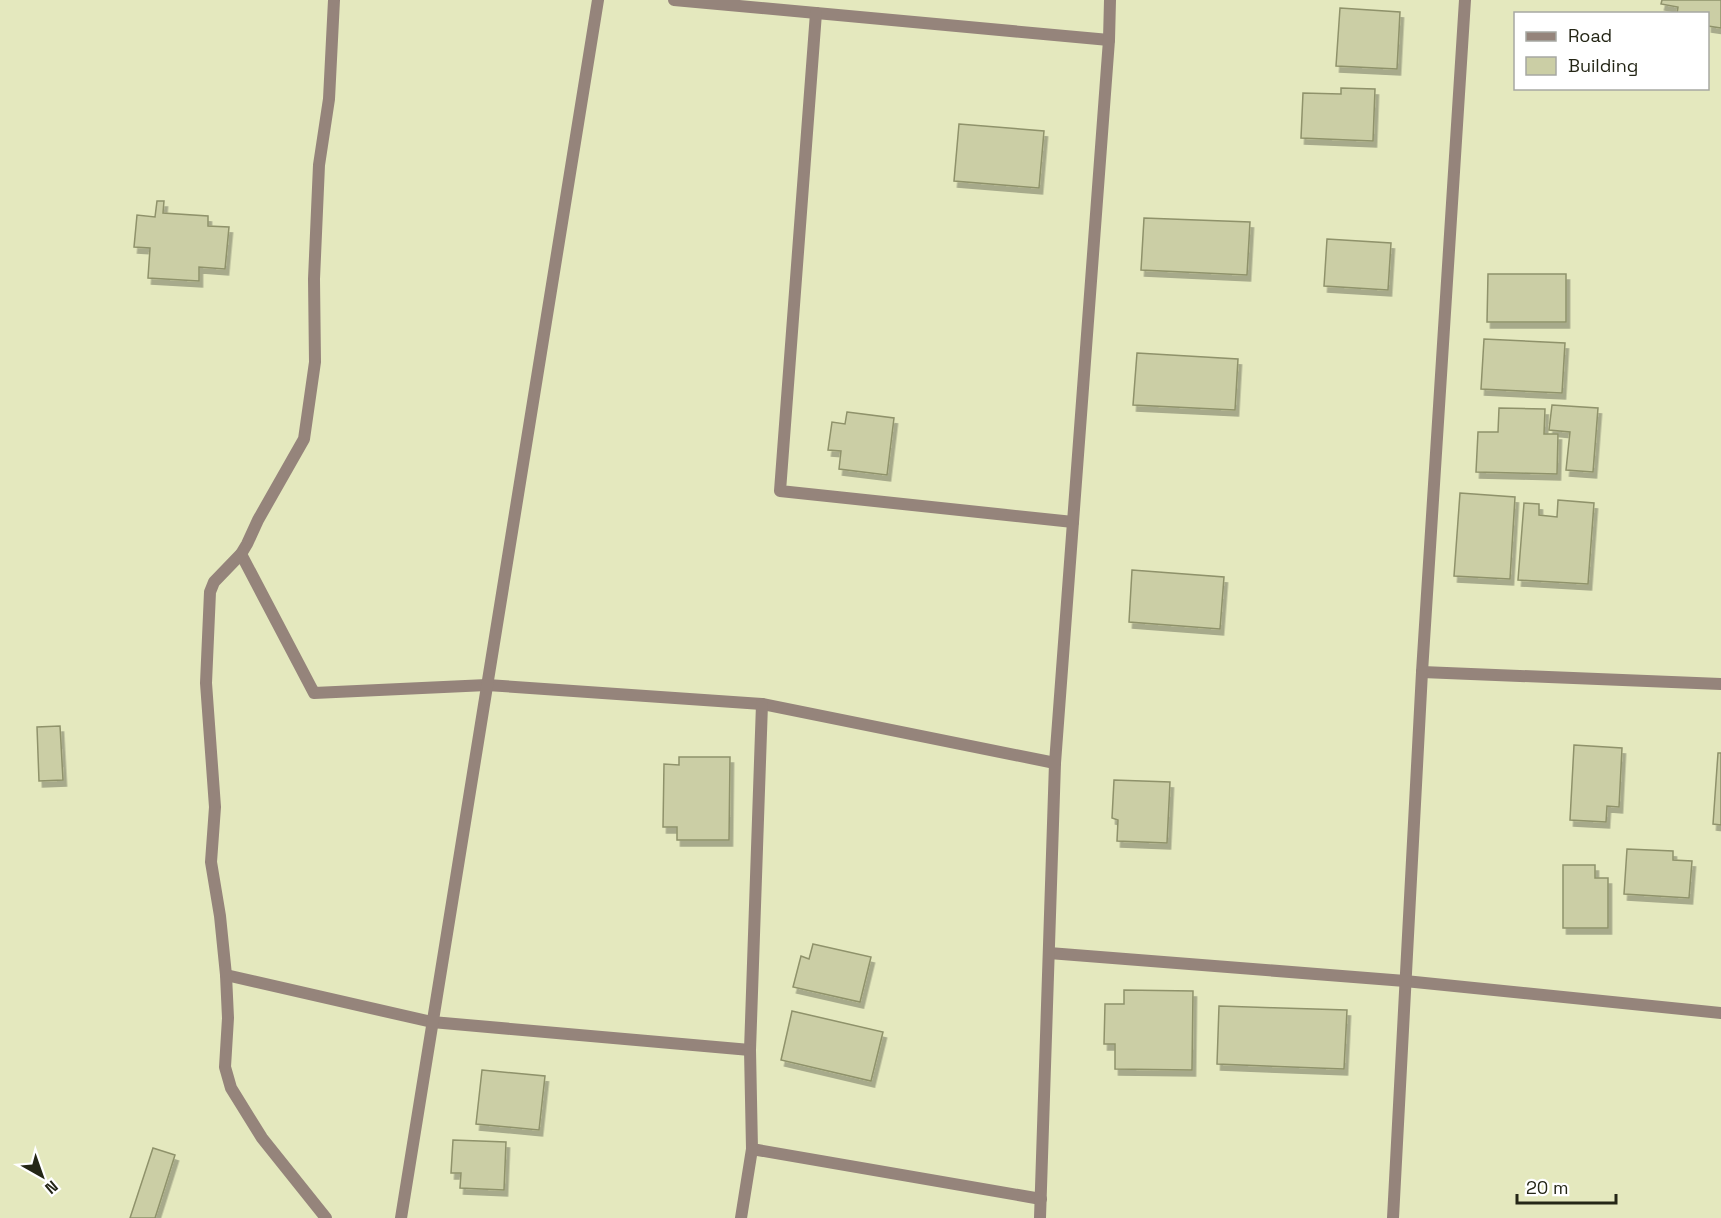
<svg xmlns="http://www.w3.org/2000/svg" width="1721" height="1218" viewBox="0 0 1721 1218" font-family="'Space Grotesk',sans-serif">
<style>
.building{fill:#cbcea5;stroke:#8f926b;stroke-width:1.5;filter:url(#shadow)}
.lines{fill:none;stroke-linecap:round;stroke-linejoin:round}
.minor{stroke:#95847b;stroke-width:12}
</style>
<defs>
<filter id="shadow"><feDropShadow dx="3.5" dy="6" stdDeviation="0" flood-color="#0004"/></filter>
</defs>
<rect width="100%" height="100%" fill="#e4e8be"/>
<!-- building -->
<g class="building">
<polygon points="1662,0 1721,0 1721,28 1708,26 1708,14 1677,14 1678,7 1661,4"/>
<polygon points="1340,8 1400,12 1397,69 1336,66"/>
<polygon points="1341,88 1375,89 1373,141 1301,138 1303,93 1341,94"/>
<polygon points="959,124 1044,131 1039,188 954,181"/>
<polygon points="157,201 164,201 163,213 208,216 208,226 229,227 225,269 199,267 199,281 148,278 150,248 134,247 137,215 155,217"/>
<polygon points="1144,218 1250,222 1247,275 1141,270"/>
<polygon points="1327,239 1391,243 1388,290 1324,286"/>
<polygon points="1488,274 1566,274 1566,322 1487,322"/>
<polygon points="1484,339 1565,343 1562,393 1481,389"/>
<polygon points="1137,353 1238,359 1235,410 1133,405"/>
<polygon points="1552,405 1598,408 1593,472 1566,470 1570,432 1549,430"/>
<polygon points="1499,408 1545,409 1544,434 1558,434 1557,474 1476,472 1478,432 1498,432"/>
<polygon points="847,412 894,418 887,475 839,469 841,451 828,450 832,422 845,424"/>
<polygon points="1460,493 1515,497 1510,579 1454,576"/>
<polygon points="1558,500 1594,503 1588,584 1518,580 1524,503 1539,504 1539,515 1557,517"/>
<polygon points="1132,570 1224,577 1220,629 1129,622"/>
<polygon points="60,726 63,780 39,781 37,727"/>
<polygon points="1574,745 1622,748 1619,807 1607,806 1606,822 1570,820"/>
<polygon points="1718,753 1721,753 1721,825 1713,824"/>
<polygon points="679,757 730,757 729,840 677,840 677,827 663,827 664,764 679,765"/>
<polygon points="1114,780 1170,782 1167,843 1117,841 1118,820 1112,818"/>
<polygon points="1627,849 1673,851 1673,860 1692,861 1689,898 1624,894"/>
<polygon points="1563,865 1595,865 1595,878 1608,878 1608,928 1563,928"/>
<polygon points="813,944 871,957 860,1002 793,987 801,956 809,959"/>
<polygon points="1124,990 1193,991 1192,1070 1115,1069 1115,1044 1104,1044 1105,1004 1124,1004"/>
<polygon points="1219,1006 1347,1010 1344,1069 1217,1064"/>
<polygon points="792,1011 883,1032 871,1081 781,1060"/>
<polygon points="482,1070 545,1076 539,1130 476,1124"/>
<polygon points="453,1140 506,1142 504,1190 460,1188 461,1173 451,1173"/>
<polygon points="153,1148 175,1155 155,1218 130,1218"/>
</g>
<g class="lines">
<!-- minor -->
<g class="minor">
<polyline points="674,0 1109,40"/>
<polyline points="816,13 780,491 1073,522"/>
<polyline points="241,554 314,693 487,685 762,704 1055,763"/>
<polyline points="1422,672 1721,684"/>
<polyline points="1049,953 1405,981 1721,1013"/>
<polyline points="226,975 432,1022 750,1050 762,704"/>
<polyline points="750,1050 752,1149 1041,1199"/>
<polyline points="326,1218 262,1138 231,1088 225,1067 228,1018 226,975 220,916 211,862 215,807 206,683 210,592 214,582 241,554 247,544 258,520 304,439 315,362 314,279 319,165 329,99 334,0"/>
<polyline points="401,1218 598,0"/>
<polyline points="741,1218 752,1149"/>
<polyline points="1040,1218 1055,763 1109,40 1110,0"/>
<polyline points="1393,1218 1422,672 1465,0"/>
</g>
</g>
<!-- legend -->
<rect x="1514" y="12" width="195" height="78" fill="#ffffff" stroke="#a7a8a2" stroke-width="1.5"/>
<rect x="1526" y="32" width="30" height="9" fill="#95847b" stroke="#a7a8a2" stroke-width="1.5"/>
<text x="1568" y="42" font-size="18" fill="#242616">Road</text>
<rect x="1526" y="57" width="30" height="18" fill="#cbcea5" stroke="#a7a8a2" stroke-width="1.5"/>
<text x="1568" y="72" font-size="18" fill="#242616">Building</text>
<!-- north arrow -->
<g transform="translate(42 1176) rotate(140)" stroke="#ffffff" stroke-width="4.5" paint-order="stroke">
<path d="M0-4.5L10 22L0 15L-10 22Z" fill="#242616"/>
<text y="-9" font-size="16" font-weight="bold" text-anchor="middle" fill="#242616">N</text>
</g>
<!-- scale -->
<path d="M1517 1194v9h99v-9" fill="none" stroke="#242616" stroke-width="3"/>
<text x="1526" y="1194" font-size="18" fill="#242616" stroke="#ffffff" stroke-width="4.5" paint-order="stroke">20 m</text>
</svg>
